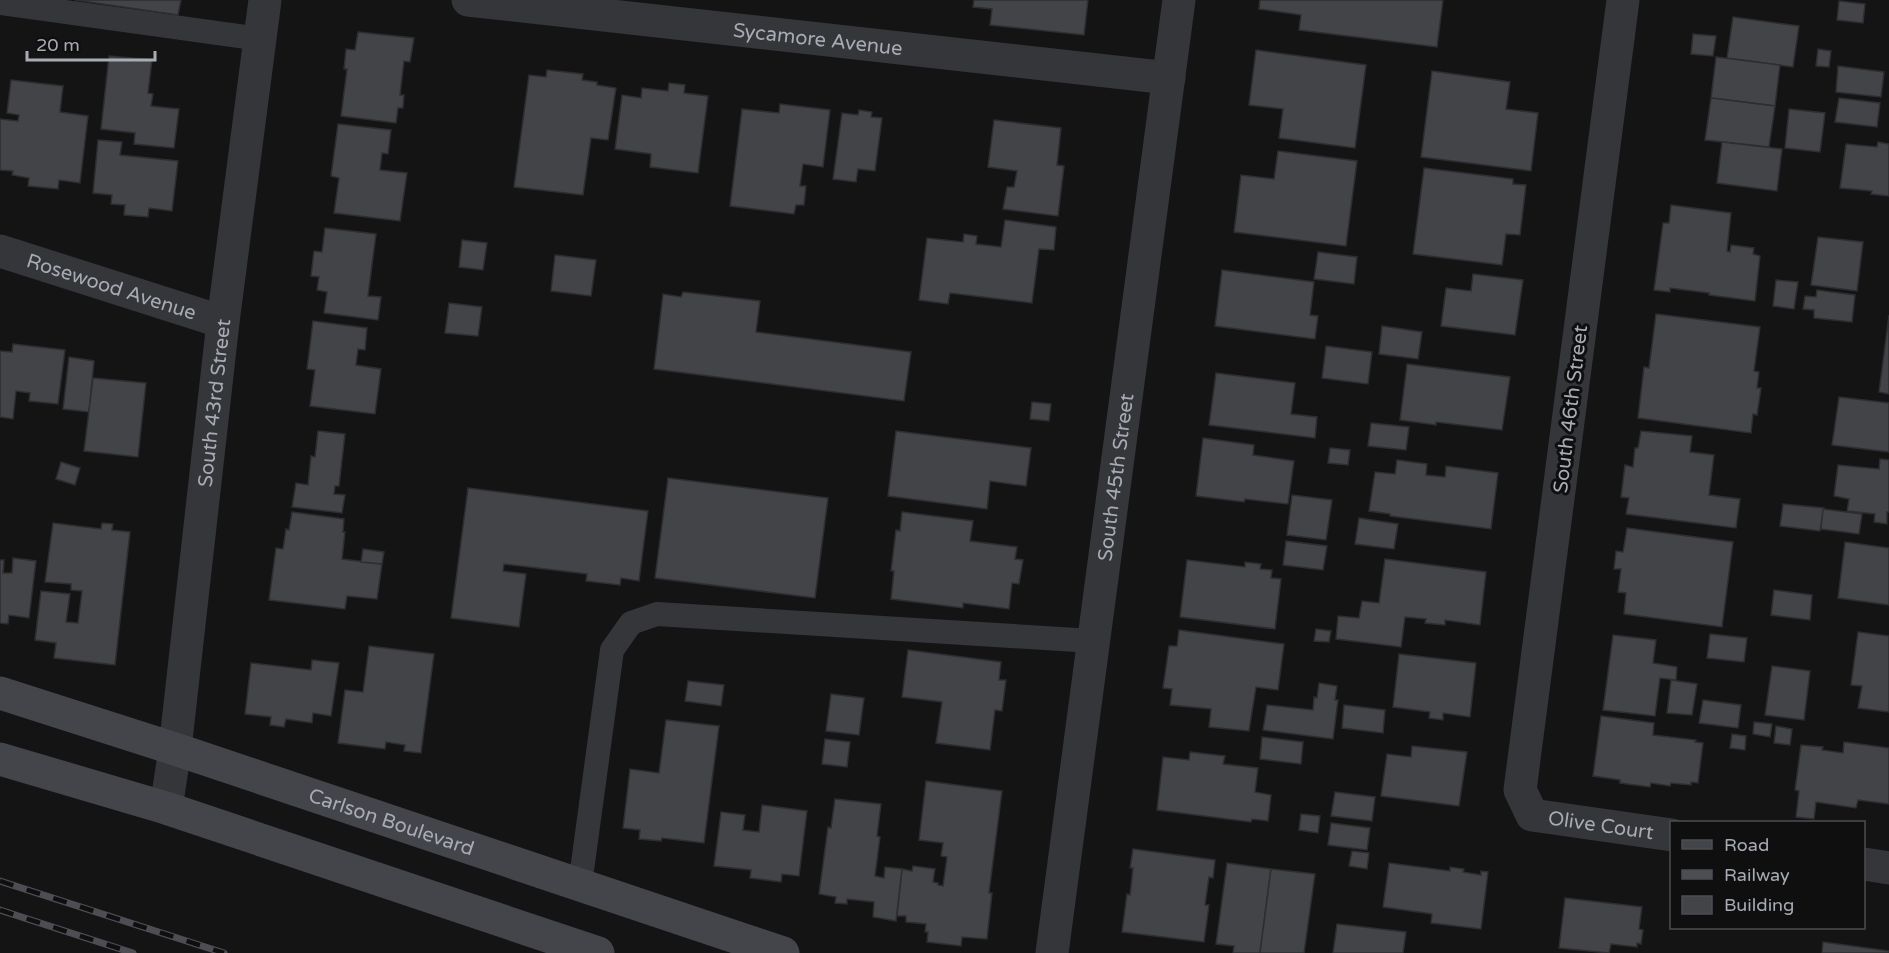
<svg xmlns="http://www.w3.org/2000/svg" width="1889" height="953" viewBox="0 0 1889 953" font-family="'Varela Round',sans-serif">
<style>
.building{fill:#434448;stroke:#2e2e31;stroke-width:1.5}
.lines{fill:none;stroke-linecap:round;stroke-linejoin:round}
.service{stroke:#35363a;stroke-width:24}
.minor{stroke:#35363a;stroke-width:33}
.secondary{stroke:#44454a;stroke-width:33}
.rail-casing{stroke:#4d4e53;stroke-width:7}
.rail{stroke:#0f0f10;stroke-width:4.5;stroke-dasharray:14;stroke-linecap:butt}
.labels{text-anchor:middle;stroke-width:6;stroke-linejoin:round;paint-order:stroke}
.street-label{font-size:20px;fill:#a7abb4;stroke:#0f0f10}
</style>
<rect width="100%" height="100%" fill="#141415"/>
<!-- building -->
<g class="building">
<polygon points="75,0 181,0 178,15"/>
<polygon points="974,0 1088,0 1084,35 990,25 992,9 973,7"/>
<polygon points="1260,0 1443,0 1437,47 1299,30 1301,15 1259,9"/>
<polygon points="1839,1 1865,4 1863,23 1837,20"/>
<polygon points="1733,17 1799,26 1793,67 1727,58"/>
<polygon points="358,32 414,38 410,62 404,61 400,95 404,95 403,108 398,108 396,123 341,116 347,69 344,69 346,49 355,50"/>
<polygon points="1693,34 1716,36 1713,56 1691,54"/>
<polygon points="1818,49 1831,51 1829,67 1816,66"/>
<polygon points="1256,50 1366,65 1355,148 1279,138 1283,109 1249,105"/>
<polygon points="109,56 152,60 148,93 153,94 151,106 179,109 174,148 134,144 135,133 101,129"/>
<polygon points="1716,57 1780,65 1775,106 1711,98"/>
<polygon points="1838,66 1884,72 1881,97 1836,92"/>
<polygon points="547,70 583,74 582,80 597,82 597,85 616,88 608,140 591,138 583,195 514,187 529,75 546,77"/>
<polygon points="1432,71 1510,82 1506,109 1538,113 1531,171 1421,157"/>
<polygon points="11,80 63,86 60,112 88,116 80,183 59,180 58,189 28,186 29,178 12,175 13,171 0,170 0,119 18,121 19,115 7,113"/>
<polygon points="669,83 685,85 684,93 708,96 698,173 650,167 651,154 615,149 622,95 641,98 642,88 668,91"/>
<polygon points="1711,98 1775,106 1769,147 1705,140"/>
<polygon points="1839,98 1880,103 1877,127 1835,122"/>
<polygon points="780,104 830,110 823,167 803,164 800,186 806,186 804,205 796,205 794,214 730,206 742,109 779,113"/>
<polygon points="1789,109 1825,113 1820,152 1785,148"/>
<polygon points="859,110 872,112 871,117 882,118 875,171 858,169 856,182 833,179 842,113 858,115"/>
<polygon points="994,120 1061,128 1057,165 1064,166 1058,216 1003,209 1007,187 1014,187 1017,171 988,167"/>
<polygon points="338,124 391,130 388,154 382,153 380,170 407,173 400,221 334,213 339,178 331,176"/>
<polygon points="98,140 122,142 120,155 178,161 172,211 149,208 148,217 124,215 125,205 111,204 112,195 93,193"/>
<polygon points="1722,142 1782,149 1777,191 1717,183"/>
<polygon points="1878,142 1889,144 1889,196 1871,194 1872,191 1840,188 1846,144 1877,147"/>
<polygon points="1278,151 1357,161 1346,246 1234,232 1241,175 1274,179"/>
<polygon points="1424,168 1513,179 1513,184 1526,185 1520,235 1506,234 1502,265 1413,254"/>
<polygon points="1671,205 1731,213 1727,251 1730,252 1731,245 1754,248 1753,254 1760,256 1755,301 1709,295 1709,293 1670,288 1670,292 1654,290 1663,223 1669,223"/>
<polygon points="1005,220 1056,227 1054,250 1039,249 1032,303 950,293 948,304 919,300 927,238 963,242 964,234 977,236 976,244 1001,247"/>
<polygon points="325,228 376,234 368,296 381,297 378,320 324,313 327,292 317,290 319,277 311,276 314,251 322,252"/>
<polygon points="1818,237 1863,242 1857,291 1811,285"/>
<polygon points="462,240 487,243 483,270 459,267"/>
<polygon points="1318,252 1357,257 1354,284 1314,279"/>
<polygon points="555,255 596,260 591,296 551,291"/>
<polygon points="1222,270 1314,282 1310,315 1318,316 1315,339 1215,326"/>
<polygon points="1473,274 1523,280 1515,335 1441,326 1446,288 1471,291"/>
<polygon points="1776,280 1798,282 1794,309 1773,306"/>
<polygon points="1817,290 1855,295 1852,322 1814,318 1814,310 1803,309 1805,296 1816,297"/>
<polygon points="683,292 760,301 756,332 911,352 904,401 654,369 663,294 681,297"/>
<polygon points="449,303 482,307 478,336 445,333"/>
<polygon points="1656,314 1760,327 1754,371 1759,372 1757,388 1761,388 1757,415 1753,414 1751,433 1638,418 1644,367 1649,368"/>
<polygon points="1889,315 1889,394 1879,392"/>
<polygon points="313,321 367,328 365,350 358,349 356,365 381,369 375,414 310,406 315,370 307,369"/>
<polygon points="1382,326 1422,332 1418,359 1379,354"/>
<polygon points="13,344 65,350 58,404 29,401 30,393 16,391 13,419 0,417 0,351 12,352"/>
<polygon points="1326,346 1372,352 1368,384 1322,378"/>
<polygon points="69,357 94,361 89,412 63,409"/>
<polygon points="1407,364 1510,377 1502,430 1436,422 1436,425 1400,420"/>
<polygon points="1216,373 1295,383 1291,414 1317,417 1315,438 1209,425"/>
<polygon points="93,378 146,383 138,457 84,451"/>
<polygon points="1839,397 1889,403 1889,452 1832,445"/>
<polygon points="1032,402 1051,404 1049,421 1030,419"/>
<polygon points="1371,423 1409,427 1406,450 1368,446"/>
<polygon points="318,431 345,434 339,486 335,486 334,494 345,495 342,513 292,507 296,483 308,485 311,456 315,457"/>
<polygon points="896,431 1031,448 1026,486 990,481 987,509 888,496"/>
<polygon points="1641,431 1692,436 1690,452 1714,455 1709,495 1740,499 1736,528 1626,514 1629,498 1621,497 1625,465 1633,467 1635,448 1638,448"/>
<polygon points="1203,438 1254,445 1253,455 1294,461 1288,504 1245,499 1244,502 1196,496"/>
<polygon points="1330,448 1350,450 1348,465 1328,463"/>
<polygon points="1880,459 1889,460 1889,512 1887,512 1887,524 1874,522 1875,514 1847,511 1849,499 1834,496 1838,465 1879,469"/>
<polygon points="1397,460 1427,464 1426,475 1445,477 1446,466 1498,473 1491,529 1390,516 1390,514 1369,511 1375,472 1395,474"/>
<polygon points="61,462 80,468 75,485 56,479"/>
<polygon points="668,478 828,498 815,598 655,578"/>
<polygon points="468,488 648,511 639,581 621,578 620,585 586,581 587,574 504,564 503,571 526,574 519,627 451,618"/>
<polygon points="1292,495 1332,500 1326,540 1287,535"/>
<polygon points="1783,504 1824,508 1820,531 1780,526"/>
<polygon points="1823,509 1862,514 1859,534 1821,529"/>
<polygon points="292,512 344,519 343,532 345,532 342,559 382,564 377,599 347,596 345,609 269,600 276,548 283,549 286,529 289,530"/>
<polygon points="902,512 973,521 970,541 1017,547 1015,559 1023,560 1019,584 1012,583 1009,609 963,603 963,608 891,599 894,571 891,571 896,530 900,531"/>
<polygon points="1359,518 1398,524 1394,549 1355,544"/>
<polygon points="53,523 101,529 102,523 113,524 112,530 130,532 115,665 54,658 56,643 35,640 41,591 70,594 66,622 78,623 82,591 71,590 71,584 45,582"/>
<polygon points="1627,528 1733,542 1722,627 1624,614 1626,593 1618,592 1621,569 1614,569 1616,551 1623,552"/>
<polygon points="1286,541 1327,546 1323,570 1283,565"/>
<polygon points="1845,542 1889,548 1889,605 1838,598"/>
<polygon points="363,549 384,552 382,564 361,562"/>
<polygon points="13,558 36,561 29,618 9,615 8,624 0,623 0,560 4,560 3,573 12,573"/>
<polygon points="1385,559 1486,572 1480,625 1445,620 1445,625 1425,623 1426,619 1405,617 1401,647 1336,639 1338,616 1359,618 1362,601 1379,603"/>
<polygon points="1187,560 1245,567 1245,562 1261,564 1260,569 1272,570 1271,578 1281,579 1275,629 1180,617"/>
<polygon points="1774,590 1812,595 1810,620 1771,615"/>
<polygon points="1316,629 1331,631 1329,642 1314,641"/>
<polygon points="1179,630 1284,644 1278,690 1256,687 1249,731 1209,727 1211,709 1170,705 1172,689 1163,688 1169,646 1177,646"/>
<polygon points="1858,632 1889,636 1889,712 1858,708 1862,686 1851,685"/>
<polygon points="1710,634 1747,638 1744,662 1707,658"/>
<polygon points="1613,635 1656,640 1653,663 1677,667 1676,680 1660,678 1655,716 1603,710"/>
<polygon points="369,646 434,654 421,753 404,751 405,745 386,742 385,749 338,743 345,690 363,692"/>
<polygon points="908,650 1001,662 999,680 1006,680 1002,711 995,710 990,750 936,743 942,702 902,697"/>
<polygon points="1399,654 1476,663 1470,717 1443,713 1443,720 1429,718 1430,712 1393,707"/>
<polygon points="312,660 339,663 331,716 313,713 312,723 286,719 284,727 270,725 271,717 245,714 251,663 311,670"/>
<polygon points="1772,666 1810,671 1804,720 1765,715"/>
<polygon points="1671,680 1697,684 1692,715 1667,713"/>
<polygon points="688,681 724,685 721,706 685,701"/>
<polygon points="1319,683 1337,686 1335,700 1338,700 1333,739 1263,730 1267,705 1313,710 1314,697 1317,698"/>
<polygon points="831,694 864,698 859,735 826,731"/>
<polygon points="1703,700 1741,705 1738,728 1699,723"/>
<polygon points="1344,705 1385,710 1383,733 1342,728"/>
<polygon points="1601,716 1654,723 1653,735 1696,740 1695,742 1703,743 1698,783 1691,782 1691,785 1671,783 1670,786 1651,783 1650,787 1620,783 1620,780 1593,776"/>
<polygon points="666,720 719,726 704,843 662,838 661,841 639,839 640,830 623,828 630,769 659,773"/>
<polygon points="1754,722 1772,724 1770,737 1753,734"/>
<polygon points="1776,726 1792,729 1790,745 1774,743"/>
<polygon points="1732,734 1746,736 1745,750 1730,748"/>
<polygon points="1262,737 1303,742 1301,764 1260,759"/>
<polygon points="825,739 850,742 847,767 822,764"/>
<polygon points="1844,742 1889,748 1889,804 1858,800 1856,808 1816,802 1814,819 1796,817 1799,791 1795,790 1801,745 1823,747 1822,750 1843,753"/>
<polygon points="1412,746 1467,752 1459,806 1381,796 1387,754 1411,757"/>
<polygon points="1190,752 1225,756 1223,764 1258,768 1255,792 1271,795 1268,821 1252,819 1251,822 1157,810 1163,757 1189,760"/>
<polygon points="926,781 1002,791 989,893 992,893 987,939 962,937 961,946 927,942 928,932 925,932 926,924 906,922 906,916 897,916 902,869 912,871 913,866 935,869 933,882 938,883 938,885 943,886 947,857 941,856 943,843 919,840"/>
<polygon points="1335,792 1375,797 1372,821 1331,816"/>
<polygon points="835,799 881,804 877,836 880,837 875,876 884,878 885,867 902,869 896,921 873,917 874,902 847,899 847,904 835,903 836,897 819,894 828,827 831,828"/>
<polygon points="762,805 807,811 799,876 782,874 781,882 750,878 751,870 714,866 721,812 745,815 743,830 759,832"/>
<polygon points="1301,814 1320,816 1318,833 1299,830"/>
<polygon points="1331,823 1370,828 1367,850 1328,845"/>
<polygon points="1133,849 1215,860 1213,878 1209,877 1205,905 1209,905 1204,942 1122,932 1127,894 1130,895 1133,868 1130,868"/>
<polygon points="1352,851 1369,853 1367,869 1349,866"/>
<polygon points="1227,863 1271,869 1260,953 1233,953 1234,946 1216,944"/>
<polygon points="1389,863 1450,871 1450,867 1464,869 1463,872 1481,875 1481,871 1488,872 1481,929 1431,923 1432,914 1383,907"/>
<polygon points="1271,869 1315,874 1304,953 1260,953"/>
<polygon points="1565,898 1642,907 1639,929 1643,930 1641,944 1637,943 1637,947 1611,944 1609,953 1559,948"/>
<polygon points="1337,924 1406,932 1403,953 1333,953"/>
<polygon points="1823,942 1889,951 1889,953 1822,953"/>
</g>
<g class="lines">
<!-- service -->
<g class="service">
<polyline points="0,3 261,39"/>
<polyline points="580,885 612,650 631,623 657,614 1093,641"/>
</g>
<!-- minor -->
<g class="minor">
<path id="s1" d="M 468,0 L 1169,78"/>
<path id="s2" d="M 1623,0 L 1520,790 L 1532,815 L 1672,835"/>
<path id="s3" d="M 0,251 L 223,322"/>
<path id="s4" d="M 166,808 L 175,749 L 223,322 L 265,0"/>
<polyline points="1864,864 1889,868"/>
<path id="s5" d="M 1052,953 L 1179,0"/>
</g>
<!-- secondary -->
<g class="secondary">
<path id="s6" d="M 0,693 L 175,749 L 783,953"/>
<polyline points="0,759 166,808 598,953"/>
</g>
<defs>
<g id="rail">
<polyline points="0,881 224,953"/>
<polyline points="0,910 133,953"/>
</g>
</defs>
<!-- rail casing -->
<use href="#rail" class="rail-casing"/>
<!-- rail -->
<use href="#rail" class="rail"/>
</g>
<g class="labels">
<!-- street labels -->
<g class="street-label">
<text dy="7" stroke="none"><textPath href="#s1" startOffset="352">Sycamore Avenue</textPath></text>
<text dy="7" stroke="none"><textPath href="#s3" startOffset="117">Rosewood Avenue</textPath></text>
<text dy="7" stroke="none"><textPath href="#s4" startOffset="408">South 43rd Street</textPath></text>
<text transform="translate(1570 409) rotate(-83)" y="7">South 46th Street</text>
<text dy="7" stroke="none"><textPath href="#s5" startOffset="480">South 45th Street</textPath></text>
<text dy="7" stroke="none"><textPath href="#s6" startOffset="412">Carlson Boulevard</textPath></text>
<text dy="7" stroke="none"><textPath href="#s2" startOffset="894">Olive Court</textPath></text>
</g>
</g>
<!-- legend -->
<rect x="1670" y="821" width="195" height="108" fill="#0f0f10" stroke="#4c4d52" stroke-width="1.5"/>
<rect x="1682" y="840" width="30" height="9" fill="#44454a" stroke="#4c4d52" stroke-width="1.5"/>
<text x="1724" y="851" font-size="18" fill="#a7abb4">Road</text>
<rect x="1682" y="870" width="30" height="9" fill="#4d4e53" stroke="#4c4d52" stroke-width="1.5"/>
<text x="1724" y="881" font-size="18" fill="#a7abb4">Railway</text>
<rect x="1682" y="896" width="30" height="18" fill="#434448" stroke="#4c4d52" stroke-width="1.5"/>
<text x="1724" y="911" font-size="18" fill="#a7abb4">Building</text>
<!-- scale -->
<path d="M27 51v9h128v-9" fill="none" stroke="#a7abb4" stroke-width="3"/>
<text x="36" y="51" font-size="18" fill="#a7abb4" stroke="#0f0f10" stroke-width="4.5" paint-order="stroke">20 m</text>
</svg>
